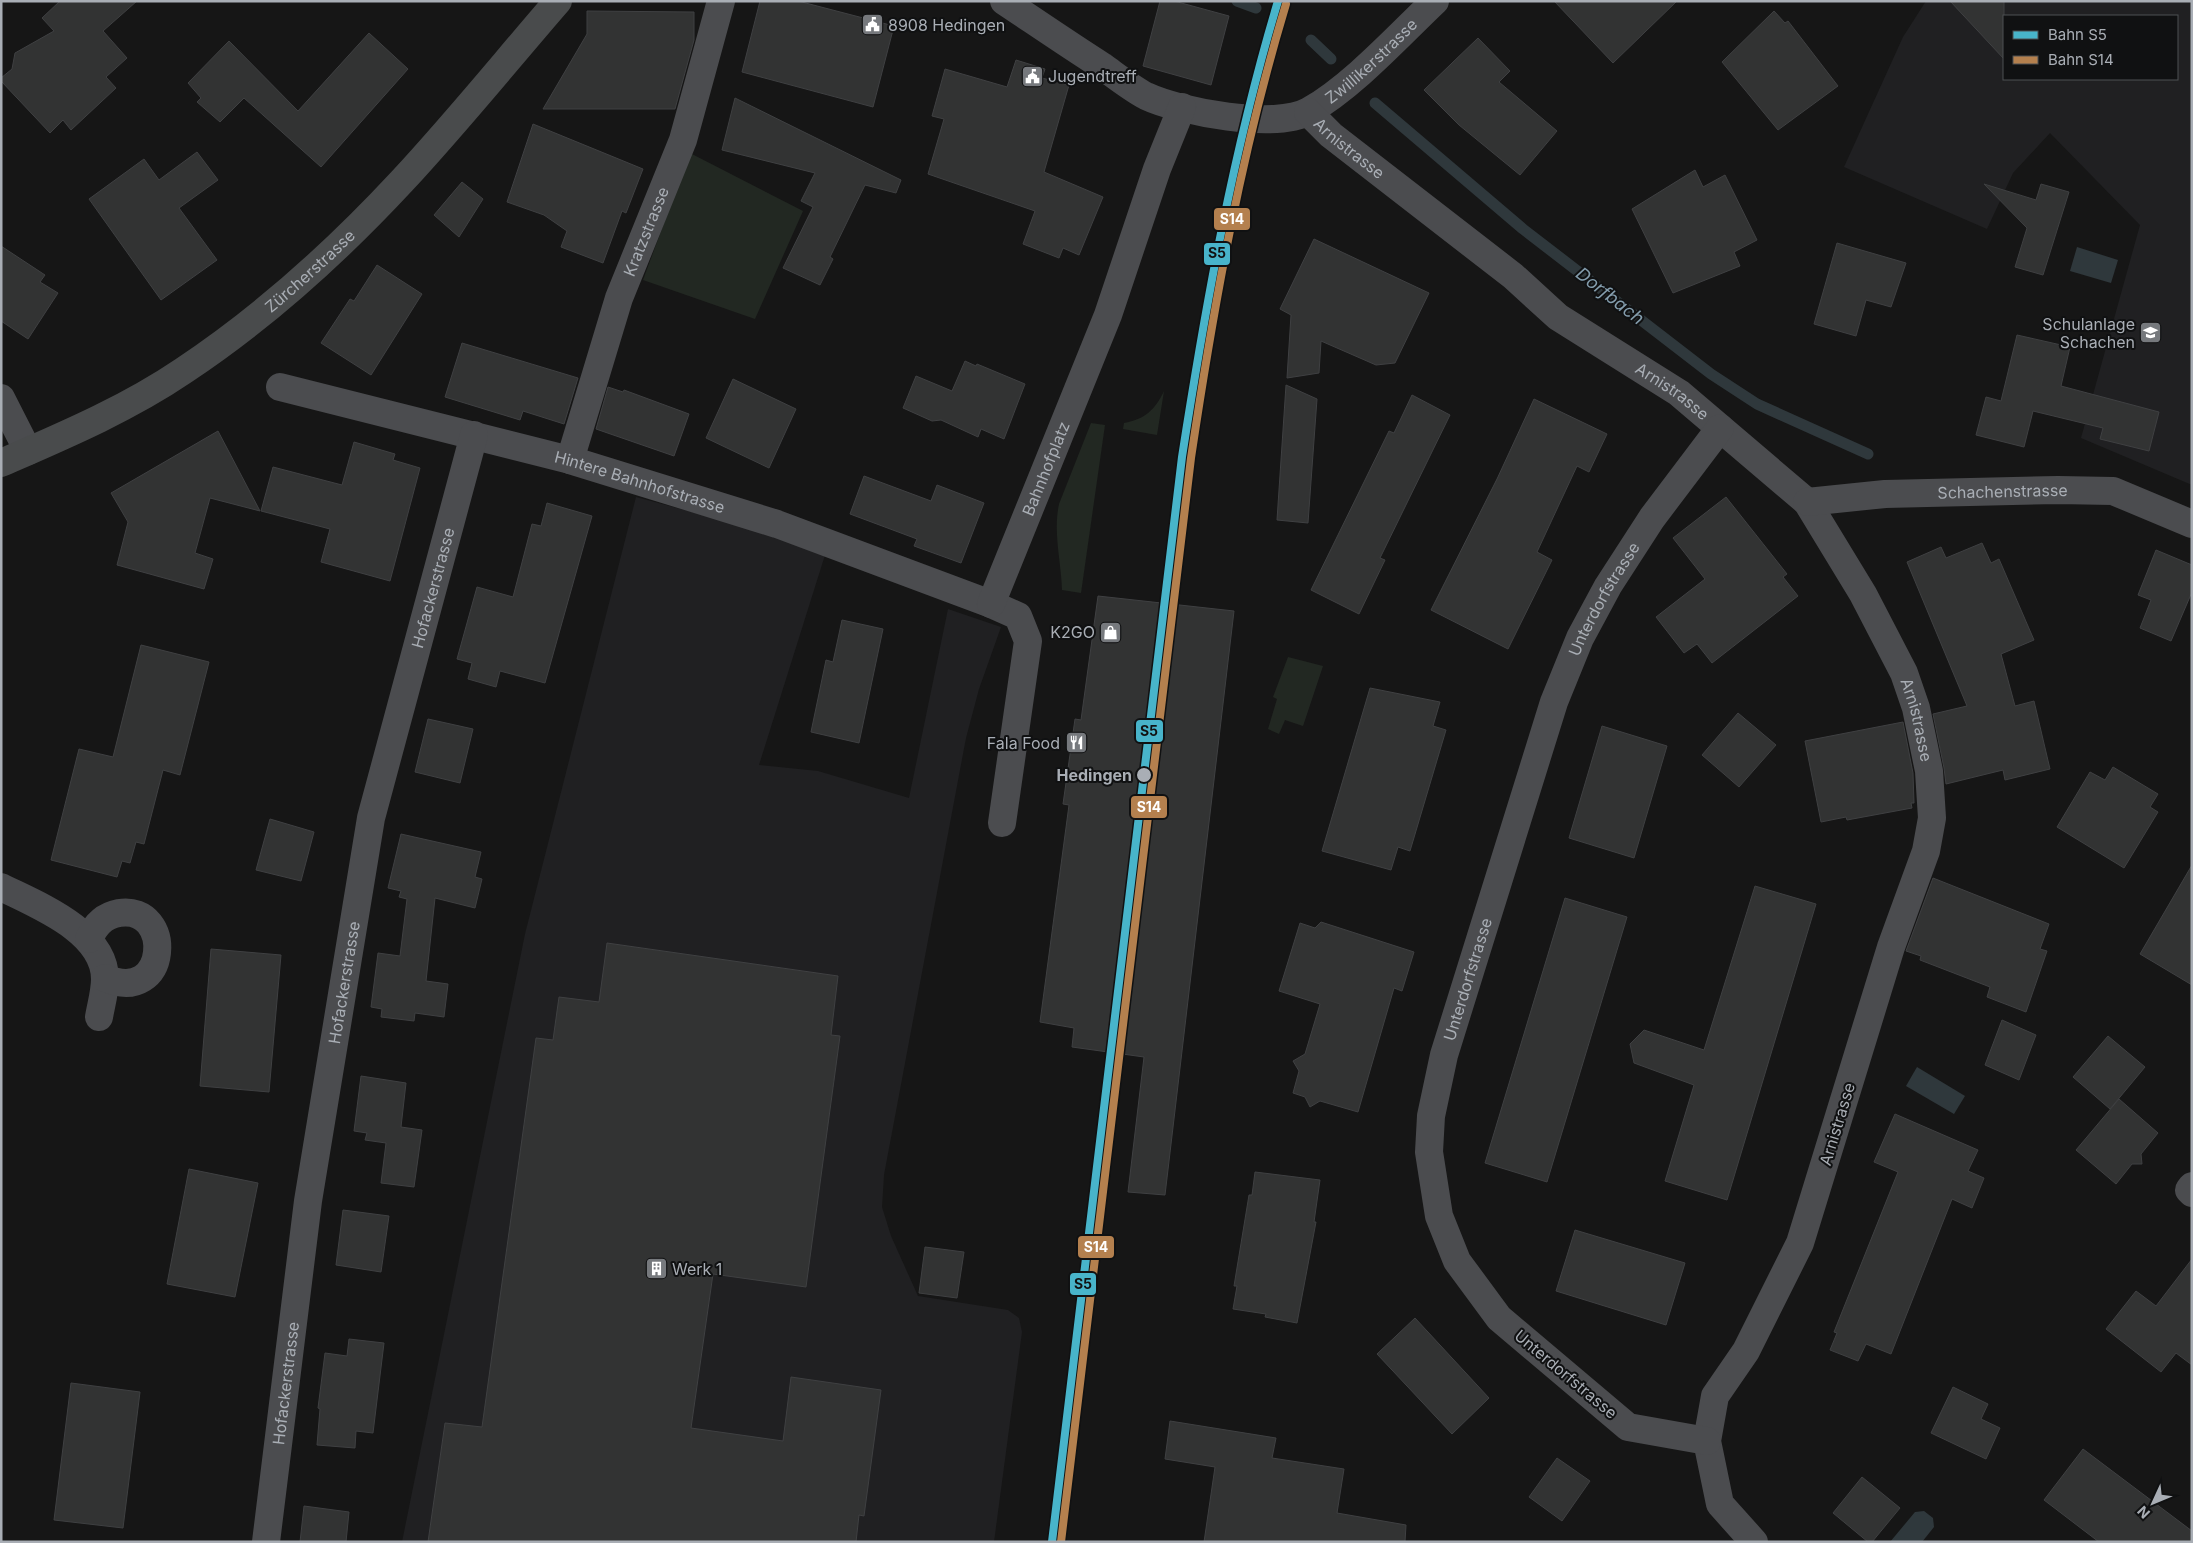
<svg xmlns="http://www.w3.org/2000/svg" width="2193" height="1543" viewBox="0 0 2193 1543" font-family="Inter,sans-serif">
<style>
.built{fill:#202022;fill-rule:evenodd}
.green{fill:#222822}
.water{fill:#2f383c}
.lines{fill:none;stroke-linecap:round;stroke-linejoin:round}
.stream{stroke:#2f383c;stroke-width:11}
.building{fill:#323333;stroke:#3f4042}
.street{stroke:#4b4c4f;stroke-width:28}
.secondary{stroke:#494b4c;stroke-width:28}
.rail-1-casing{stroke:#101112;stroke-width:11}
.rail-2-casing{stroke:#101112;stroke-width:11}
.rail-1{stroke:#48b4ca;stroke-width:8}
.rail-2{stroke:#b4804e;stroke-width:8}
.stop-dot{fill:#a9aeb5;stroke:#101112;stroke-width:2}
.labels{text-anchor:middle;stroke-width:4;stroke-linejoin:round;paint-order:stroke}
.poi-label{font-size:16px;fill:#a9aeb5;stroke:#101112;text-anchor:start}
.street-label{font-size:16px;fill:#a9aeb5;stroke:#101112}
.stop-label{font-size:16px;font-weight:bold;fill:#a9aeb5;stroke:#101112;text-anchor:end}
.water-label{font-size:18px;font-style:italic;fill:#849dad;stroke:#101112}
.line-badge{stroke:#101112;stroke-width:2}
.badge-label{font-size:14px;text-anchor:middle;font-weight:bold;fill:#fff}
.pale-badge-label{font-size:14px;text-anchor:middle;font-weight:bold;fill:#111}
</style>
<rect width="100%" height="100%" fill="#161616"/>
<!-- built -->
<g class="built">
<path d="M 1926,1 L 2192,1 L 2192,485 L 2081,438 L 2140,225 L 2050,133 L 2013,173 L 1987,229 L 1844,167 L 1903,37 ZM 2004,16 L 2177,16 L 2177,79 L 2004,79 Z"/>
<polygon points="636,497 741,525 825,555 759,765 818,771 909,798 948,609 1001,627 979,689 966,738 884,1175 882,1207 891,1236 918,1296 1008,1310 1019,1318 1022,1332 994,1542 402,1542 525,934"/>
</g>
<!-- green -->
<g class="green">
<polygon points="690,153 803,211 755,319 643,280"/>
<path d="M 1164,391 L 1157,435 L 1123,429 L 1124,423 C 1145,419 1155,410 1164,391 Z"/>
<path d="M 1091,423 L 1105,425 L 1081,593 L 1062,590 C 1061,560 1053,533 1059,504 Z"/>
<polygon points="1288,657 1323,666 1303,726 1285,720 1279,734 1268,729 1277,699 1273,697"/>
</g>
<!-- water -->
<g class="water">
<polygon points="2077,247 2118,260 2111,283 2070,271"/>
<polygon points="1917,1067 1965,1096 1954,1114 1906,1086"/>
<polygon points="1924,1511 1933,1518 1934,1527 1922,1542 1890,1542 1915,1512"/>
</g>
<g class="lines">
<!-- stream -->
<g class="stream">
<polyline points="1237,1 1256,8"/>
<polyline points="1311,40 1331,59"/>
<polyline points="1375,103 1523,229 1711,374 1757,404 1868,454"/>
</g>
</g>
<!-- building -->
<g class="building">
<polygon points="60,1 137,1 103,31 127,58 106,77 116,88 71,130 63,120 50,133 1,81 1,78 12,69 15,53 54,31 42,18"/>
<polygon points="760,1 798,1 894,26 873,107 742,72"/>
<polygon points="1160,1 1174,1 1229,16 1211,85 1143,66"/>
<polygon points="1554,1 1677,1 1613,63"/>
<polygon points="1950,1 2004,1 2004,59"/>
<polygon points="587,11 694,12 694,40 675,109 543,109 587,34"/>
<polygon points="1774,11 1785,23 1788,21 1838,86 1778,130 1722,62"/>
<polygon points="369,33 408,69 321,167 244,98 220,122 197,102 201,98 188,83 229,41 298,111"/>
<polygon points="1478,38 1510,71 1499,82 1557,131 1520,175 1459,125 1424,90"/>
<polygon points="1016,60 1045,69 1042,78 1069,85 1044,172 1103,197 1079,255 1063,248 1059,258 1023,244 1035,211 928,174 944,119 932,116 945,69 1007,87"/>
<polygon points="735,98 901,180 896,193 865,185 830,257 833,259 820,285 783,268 813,207 801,201 815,173 722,150"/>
<polygon points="533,124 643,169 626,213 622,211 603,263 561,247 567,231 544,215 507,202"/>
<polygon points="197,152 218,180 179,208 217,260 161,300 89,199 144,159 159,180"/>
<polygon points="1695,170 1703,187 1725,175 1757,240 1734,252 1740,266 1673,293 1632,209"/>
<polygon points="462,182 483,199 459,237 434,215"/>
<polygon points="1984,184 2036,200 2041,184 2069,192 2043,275 2015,267 2027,228"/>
<polygon points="1314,239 1429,293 1395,363 1376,365 1321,341 1319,373 1287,378 1291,315 1280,309"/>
<polygon points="1837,243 1906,263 1891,307 1866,300 1856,336 1814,324"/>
<polygon points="1,246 45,275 40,282 58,293 28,339 1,321"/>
<polygon points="377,265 422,294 371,375 321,343 350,299 354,301"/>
<polygon points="2017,335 2070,347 2061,386 2159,412 2149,451 2100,439 2103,428 2033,411 2024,447 1976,435 1986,397 2001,401"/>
<polygon points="462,343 578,378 564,424 523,411 520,420 445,397"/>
<polygon points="965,361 976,366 977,364 1025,384 1004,439 981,429 978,437 941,420 932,421 903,408 916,376 952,391"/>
<polygon points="733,379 796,409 769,468 706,438"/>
<polygon points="1286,385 1317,399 1308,523 1277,520"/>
<polygon points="608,387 623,392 624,390 689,414 674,456 596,429"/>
<polygon points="1412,395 1450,415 1380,558 1385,560 1359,614 1311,590 1389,431 1394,433"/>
<polygon points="1534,399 1607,434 1589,472 1577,466 1537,552 1552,560 1508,649 1431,610 1497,479"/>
<polygon points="218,431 260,511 210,498 195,553 213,559 204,589 117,565 128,522 111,493"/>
<polygon points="354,442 395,454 393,460 420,468 390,581 321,562 330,529 261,511 273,467 342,485"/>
<polygon points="864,476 931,501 937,485 984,503 961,563 914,546 917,539 850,514"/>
<polygon points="1726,497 1787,574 1783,577 1798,596 1712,663 1697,644 1684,653 1656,617 1705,579 1673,538"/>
<polygon points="547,503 592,516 545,683 500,671 496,687 468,679 472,663 457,659 477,587 513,597 532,524 541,526"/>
<polygon points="1982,543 1991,563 1999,559 2034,640 2001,654 2015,706 2034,701 2050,769 2005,780 2003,770 1946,784 1944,768 1933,714 1967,706 1907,562 1941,547 1946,558"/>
<polygon points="2156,550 2192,565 2192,592 2171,641 2140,628 2151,600 2138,595"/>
<polygon points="1098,596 1234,611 1165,1195 1128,1192 1144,1057 1072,1047 1074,1028 1040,1022 1069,805 1063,804 1075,719 1081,720"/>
<polygon points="842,620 883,629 859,743 811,732 826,660 833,662"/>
<polygon points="141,645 209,662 180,775 163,770 144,844 136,842 130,863 122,861 117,877 51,860 79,749 113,757"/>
<polygon points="1370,688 1440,702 1433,726 1446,730 1410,851 1398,847 1391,870 1322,851"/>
<polygon points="1738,713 1776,745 1739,787 1702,755"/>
<polygon points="428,719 473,729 460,783 415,772"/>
<polygon points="1903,722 1913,773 1914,803 1911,803 1912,808 1847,820 1846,817 1821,822 1805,741"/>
<polygon points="1602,726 1667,746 1634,858 1569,838"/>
<polygon points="2113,767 2158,794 2150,807 2158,812 2124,868 2057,827 2090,772 2105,780"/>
<polygon points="270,819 314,832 301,881 256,870"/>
<polygon points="401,834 481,852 475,877 482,879 475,908 435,898 426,981 448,984 444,1017 415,1013 414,1021 381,1017 382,1009 371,1007 378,953 400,956 407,899 399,897 401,891 388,888"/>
<polygon points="2192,865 2192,985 2140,954"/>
<polygon points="1933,878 2049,924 2040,949 2047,951 2026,1012 1987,997 1990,987 1920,960 1921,956 1906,951"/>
<polygon points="1755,886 1816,904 1727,1200 1665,1181 1694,1085 1634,1063 1630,1044 1644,1030 1704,1050"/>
<polygon points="1565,898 1627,917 1547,1182 1485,1163"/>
<polygon points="1321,922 1414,952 1402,991 1394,988 1358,1112 1320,1101 1310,1107 1305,1097 1293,1093 1299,1071 1293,1061 1305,1054 1320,1004 1279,991 1300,923 1315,928"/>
<polygon points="607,943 838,976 831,1035 840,1036 806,1287 713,1274 691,1428 783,1441 791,1377 881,1390 864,1516 859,1515 856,1542 428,1542 445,1423 482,1427 536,1038 553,1040 559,997 599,1002"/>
<polygon points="211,949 281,955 269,1092 200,1086"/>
<polygon points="2002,1020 2036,1035 2019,1080 1985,1065"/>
<polygon points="2108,1036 2145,1067 2110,1109 2073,1077"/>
<polygon points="361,1076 406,1083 401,1127 422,1130 414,1187 381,1183 386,1143 365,1140 367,1133 354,1131"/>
<polygon points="2119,1099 2158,1133 2141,1154 2142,1164 2132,1164 2116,1184 2076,1150"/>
<polygon points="1895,1114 1978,1150 1968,1171 1984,1178 1972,1208 1952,1199 1891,1354 1866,1344 1858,1361 1830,1350 1837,1333 1834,1332 1898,1172 1874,1162"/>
<polygon points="189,1169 258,1183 235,1297 167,1284"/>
<polygon points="1255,1172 1320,1180 1314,1222 1316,1222 1297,1323 1265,1317 1266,1314 1233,1309 1237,1286 1234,1286 1249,1195 1252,1195"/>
<polygon points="343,1210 389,1216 381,1272 336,1265"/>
<polygon points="1575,1230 1685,1263 1666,1325 1556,1291"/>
<polygon points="925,1247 964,1252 957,1298 919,1293"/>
<polygon points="2192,1259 2192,1365 2176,1353 2161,1372 2106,1329 2136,1291 2156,1306"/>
<polygon points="1415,1318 1489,1398 1452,1434 1377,1354"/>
<polygon points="349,1339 384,1343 373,1433 356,1431 355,1448 317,1445 320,1409 318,1408 325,1353 347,1356"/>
<polygon points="71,1383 140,1392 123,1528 54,1520"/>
<polygon points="1953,1387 1988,1404 1981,1419 2000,1428 1986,1459 1931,1433"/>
<polygon points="1170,1421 1276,1438 1272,1458 1344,1469 1337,1513 1406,1525 1405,1542 1204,1542 1215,1467 1165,1459"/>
<polygon points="2083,1449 2192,1531 2192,1542 2099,1542 2044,1500"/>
<polygon points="1557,1458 1590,1481 1562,1521 1529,1497"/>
<polygon points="1862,1477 1900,1508 1872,1542 1868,1542 1833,1513"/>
<polygon points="304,1506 349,1512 346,1542 300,1542"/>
</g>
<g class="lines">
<!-- street -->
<g class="street">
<path id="s1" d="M 1004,1 C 1037,23 1069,45 1102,66 C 1116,76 1131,88 1146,96 C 1180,112 1276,130 1309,111 C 1353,86 1398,36 1435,1"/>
<path id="s2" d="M 1308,112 L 1331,135 L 1513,276 L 1558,317 L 1679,393 L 1807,502 L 1863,594 L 1904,673 L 1916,708 L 1929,771 L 1932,818 L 1926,851 L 1891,947 L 1800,1243 L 1746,1351 L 1715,1396 L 1707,1441 L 1720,1504 L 1754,1542"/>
<path id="s3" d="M 280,387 L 570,460 L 777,524 L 991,604 L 1018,616 L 1028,641 L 1002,823"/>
<polyline points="1,398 28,451"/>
<path id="s4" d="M 570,460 L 619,298 L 683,140 L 721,1"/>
<path id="s5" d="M 1807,502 L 1885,494 L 2058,490 L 2113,491 L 2192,524"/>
<path id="s6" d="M 991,604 L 1108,315 L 1157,169 L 1182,107"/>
<path d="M 1,887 C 37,905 105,931 105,979 C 105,992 101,1005 99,1017"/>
<path d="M 89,939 C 95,925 103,916 119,913 C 174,904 170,1006 105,978"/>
<polyline points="2192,1186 2189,1190 2192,1193"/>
<path id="s7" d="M 1707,1441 L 1628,1427 L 1499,1318 L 1457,1261 L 1439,1216 L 1429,1152 L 1431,1116 L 1444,1055 L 1554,702 L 1580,638 L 1608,586 L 1652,518 L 1720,428"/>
<path id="s8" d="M 266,1542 L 308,1201 L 371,818 L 474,435"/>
</g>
<!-- secondary -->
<path class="secondary" id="s9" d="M 1,463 C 63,436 127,409 183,371 C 263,318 336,252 402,181 C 456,123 506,61 558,1"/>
<defs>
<path id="rail-1" d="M 1052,1542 L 1182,457 C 1206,303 1233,151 1278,1"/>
<path id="rail-2" d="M 1061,1542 L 1191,458 C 1214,304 1241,153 1286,4"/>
</defs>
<!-- rail-1 casing -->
<use href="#rail-1" class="rail-1-casing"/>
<!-- rail-2 casing -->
<use href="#rail-2" class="rail-2-casing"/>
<!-- rail-1 -->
<use href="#rail-1" class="rail-1"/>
<!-- rail-2 -->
<use href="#rail-2" class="rail-2"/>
</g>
<!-- icons -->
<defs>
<symbol id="civic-square" viewBox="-11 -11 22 22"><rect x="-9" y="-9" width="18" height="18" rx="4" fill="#76797d" stroke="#101112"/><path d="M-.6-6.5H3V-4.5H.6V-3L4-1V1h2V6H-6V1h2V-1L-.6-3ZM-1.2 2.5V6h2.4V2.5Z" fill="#fff"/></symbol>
<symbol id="school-square" viewBox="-11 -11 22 22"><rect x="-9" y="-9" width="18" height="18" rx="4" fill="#76797d" stroke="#101112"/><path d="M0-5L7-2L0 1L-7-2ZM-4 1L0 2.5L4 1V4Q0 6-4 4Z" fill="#fff"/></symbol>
<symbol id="shop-square" viewBox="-11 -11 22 22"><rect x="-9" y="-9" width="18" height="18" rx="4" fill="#76797d" stroke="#101112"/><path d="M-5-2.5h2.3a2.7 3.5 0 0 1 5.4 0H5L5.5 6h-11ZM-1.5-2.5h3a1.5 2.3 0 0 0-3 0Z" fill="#fff"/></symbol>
<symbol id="restaurant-square" viewBox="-11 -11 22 22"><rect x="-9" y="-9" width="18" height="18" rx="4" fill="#76797d" stroke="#101112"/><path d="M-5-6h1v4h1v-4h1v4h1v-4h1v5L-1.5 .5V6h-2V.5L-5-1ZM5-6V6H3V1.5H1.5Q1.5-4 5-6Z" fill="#fff"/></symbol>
<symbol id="building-square" viewBox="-11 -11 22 22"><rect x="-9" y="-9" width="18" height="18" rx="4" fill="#76797d" stroke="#101112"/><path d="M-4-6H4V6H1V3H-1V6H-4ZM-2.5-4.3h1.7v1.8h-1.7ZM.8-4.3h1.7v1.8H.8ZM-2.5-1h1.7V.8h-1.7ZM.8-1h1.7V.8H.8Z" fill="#fff"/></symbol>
</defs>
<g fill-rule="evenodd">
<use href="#civic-square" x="860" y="12" width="25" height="25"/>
<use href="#civic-square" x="1020" y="64" width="25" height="25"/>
<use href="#school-square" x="2138" y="320" width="25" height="25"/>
<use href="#shop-square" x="1098" y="620" width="25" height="25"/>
<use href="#restaurant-square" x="1064" y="730" width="25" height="25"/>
<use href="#building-square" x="644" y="1256" width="25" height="25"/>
</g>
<!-- markers -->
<circle class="stop-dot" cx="1144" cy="775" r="8"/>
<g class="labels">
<!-- poi labels -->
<g class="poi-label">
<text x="888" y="31">8908 Hedingen</text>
<text x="1048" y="82">Jugendtreff</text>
<text x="2135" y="330" text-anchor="end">Schulanlage<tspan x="2135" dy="18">Schachen</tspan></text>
<text x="1095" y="638" text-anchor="end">K2GO</text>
<text x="1060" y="749" text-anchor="end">Fala Food</text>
<text x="672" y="1275">Werk 1</text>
</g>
<!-- street labels -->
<g class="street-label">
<text dy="6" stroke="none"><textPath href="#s1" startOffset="418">Zwillikerstrasse</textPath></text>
<text dy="6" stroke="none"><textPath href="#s2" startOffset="55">Arnistrasse</textPath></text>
<text dy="6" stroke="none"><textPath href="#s4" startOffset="241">Kratzstrasse</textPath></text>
<text dy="6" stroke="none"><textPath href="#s9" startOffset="366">Zürcherstrasse</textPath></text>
<text dy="6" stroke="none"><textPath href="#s2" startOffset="460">Arnistrasse</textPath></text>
<text dy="6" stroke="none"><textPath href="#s6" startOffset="146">Bahnhofplatz</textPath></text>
<text dy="6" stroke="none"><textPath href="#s3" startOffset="372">Hintere Bahnhofstrasse</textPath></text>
<text dy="6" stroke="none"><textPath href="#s5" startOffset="196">Schachenstrasse</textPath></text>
<text dy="6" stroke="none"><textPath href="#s8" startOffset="970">Hofackerstrasse</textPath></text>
<text dy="6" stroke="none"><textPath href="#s7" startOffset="1016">Unterdorfstrasse</textPath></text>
<text dy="6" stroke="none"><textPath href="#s2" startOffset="880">Arnistrasse</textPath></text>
<text dy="6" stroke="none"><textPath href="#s7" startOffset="611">Unterdorfstrasse</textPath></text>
<text dy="6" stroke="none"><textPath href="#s8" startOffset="565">Hofackerstrasse</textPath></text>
<text transform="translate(1837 1124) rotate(-73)" y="6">Arnistrasse</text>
<text transform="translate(1566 1374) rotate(40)" y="6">Unterdorfstrasse</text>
<text dy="6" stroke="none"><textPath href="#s8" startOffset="160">Hofackerstrasse</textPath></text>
</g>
<!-- stop labels -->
<g class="stop-label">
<text x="1132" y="781">Hedingen</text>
</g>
<!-- water labels -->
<g class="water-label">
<text transform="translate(1610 296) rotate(38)" y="6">Dorfbach</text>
</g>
</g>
<g class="line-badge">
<rect x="1213" y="207" width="38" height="24" rx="5" fill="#b4804e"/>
<rect x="1203" y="242" width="28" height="24" rx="5" fill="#48b4ca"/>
<rect x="1135" y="719" width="29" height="24" rx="5" fill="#48b4ca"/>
<rect x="1130" y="795" width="38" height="24" rx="5" fill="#b4804e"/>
<rect x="1077" y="1235" width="38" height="24" rx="5" fill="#b4804e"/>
<rect x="1069" y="1272" width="28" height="24" rx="5" fill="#48b4ca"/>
</g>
<g class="badge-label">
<text x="1232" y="224">S14</text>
<text x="1149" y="812">S14</text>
<text x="1096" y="1252">S14</text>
</g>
<g class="pale-badge-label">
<text x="1217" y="258">S5</text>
<text x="1149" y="736">S5</text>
<text x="1083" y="1289">S5</text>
</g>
<!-- border -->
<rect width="2193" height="1543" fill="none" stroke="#a9aeb5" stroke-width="5"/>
<!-- legend -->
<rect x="2003" y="15" width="175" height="65" fill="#101112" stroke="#4d5053"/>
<rect x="2013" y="31" width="25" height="8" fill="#48b4ca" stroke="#4d5053"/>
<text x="2048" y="40" font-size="15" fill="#a9aeb5">Bahn S5</text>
<rect x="2013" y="56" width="25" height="8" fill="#b4804e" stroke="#4d5053"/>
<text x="2048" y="65" font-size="15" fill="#a9aeb5">Bahn S14</text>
<!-- north arrow -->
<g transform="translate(2153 1503) rotate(226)" stroke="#101112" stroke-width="4" paint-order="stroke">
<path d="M0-4L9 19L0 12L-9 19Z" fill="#a9aeb5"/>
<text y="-8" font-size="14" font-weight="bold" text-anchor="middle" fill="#a9aeb5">N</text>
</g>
</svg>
